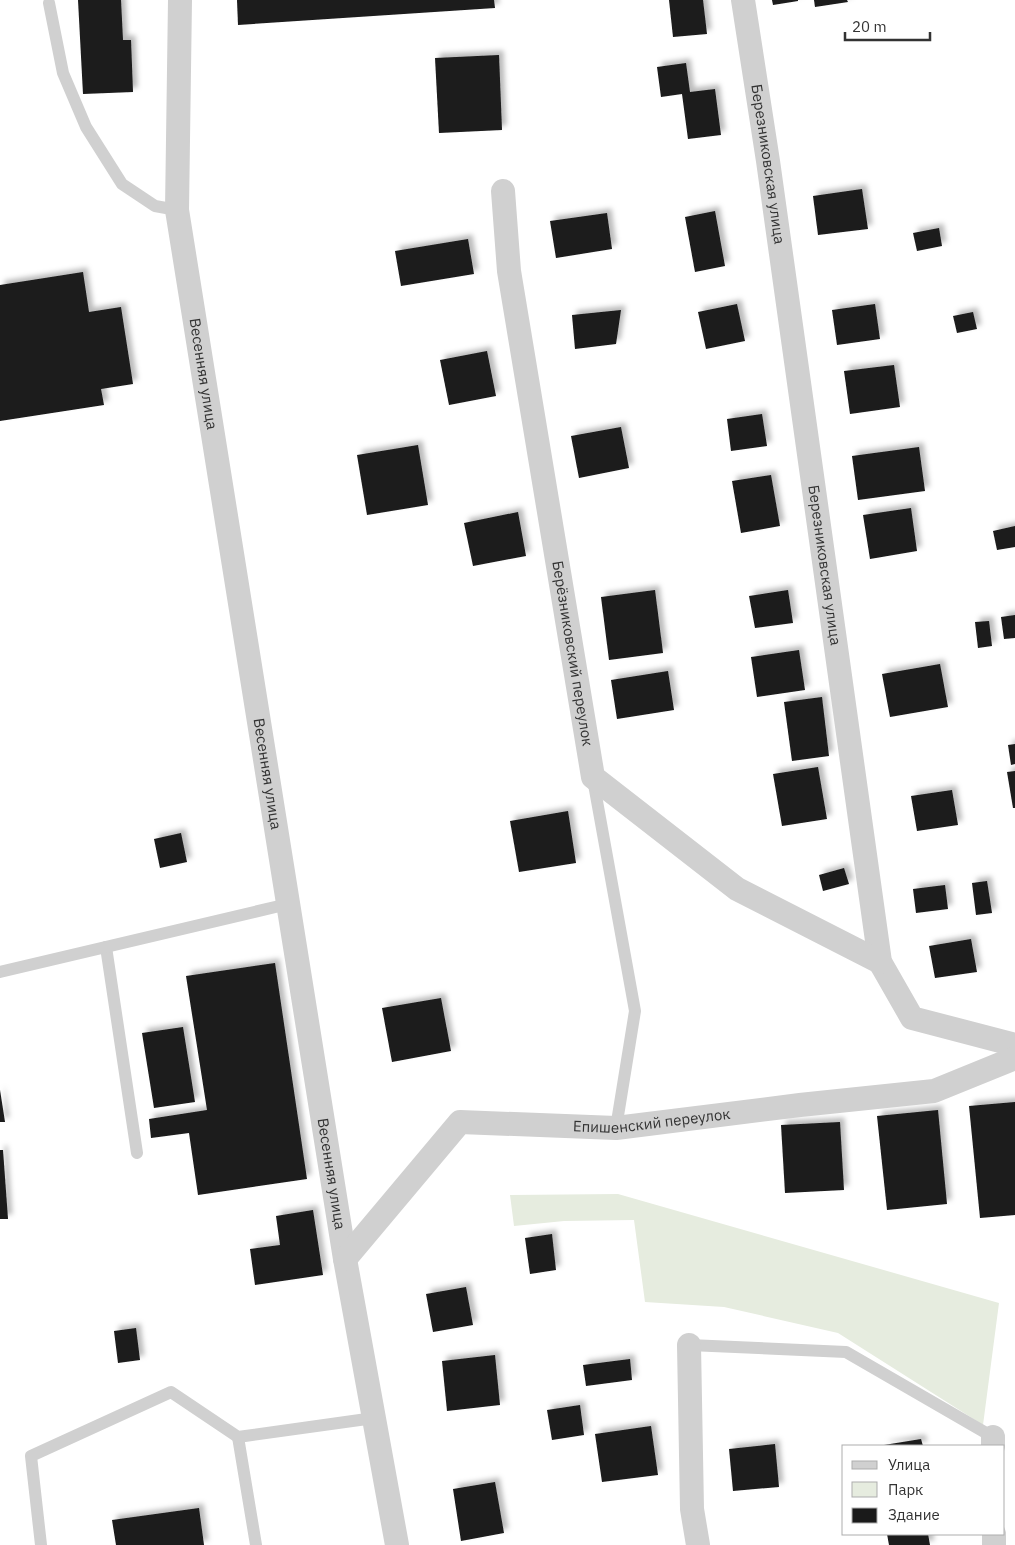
<svg xmlns="http://www.w3.org/2000/svg" width="1015" height="1545" viewBox="0 0 1015 1545" font-family="'IBM Plex Sans',sans-serif">
<style>
.green{fill:#e6ecdf}
.building{fill:#1a1a1a;filter:url(#shadow)}
.lines{fill:none;stroke-linecap:round;stroke-linejoin:round}
.lane{stroke:#d0d0d0;stroke-width:12}
.street{stroke:#d0d0d0;stroke-width:24}
.labels{text-anchor:middle;stroke-width:5;stroke-linejoin:round;paint-order:stroke}
.street-label{font-size:15px;fill:#333;stroke:#fff}
</style>
<defs>
<filter id="shadow"><feDropShadow dx="4.5" dy="-4.5" stdDeviation="2.5" flood-color="#0004"/></filter>
</defs>
<rect width="100%" height="100%" fill="#fff"/>
<!-- green -->
<polygon class="green" points="618,1194 999,1303 983,1425 838,1333 724,1307 645,1302 634,1220 564,1221 514,1226 510,1195"/>
<!-- building -->
<g class="building">
<polygon points="78,0 121,0 123,40 131,40 133,92 83,94"/>
<polygon points="237,0 494,0 495,8 238,25"/>
<polygon points="669,0 703,0 707,34 673,37"/>
<polygon points="772,0 798,0 798,1 773,5"/>
<polygon points="814,0 847,0 848,2 815,7"/>
<polygon points="499,55 502,130 439,133 435,58"/>
<polygon points="686,63 690,92 715,89 721,135 688,139 682,94 661,97 657,67"/>
<polygon points="862,189 868,229 818,235 813,196"/>
<polygon points="715,211 725,266 695,272 685,217"/>
<polygon points="607,213 612,249 556,258 550,221"/>
<polygon points="939,228 942,246 917,251 913,233"/>
<polygon points="468,239 474,274 401,286 395,251"/>
<polygon points="83,272 89,312 121,307 133,384 101,389 104,405 0,421 0,285"/>
<polygon points="737,304 745,341 706,349 698,312"/>
<polygon points="875,304 880,339 837,345 832,310"/>
<polygon points="621,310 616,344 575,349 572,315"/>
<polygon points="973,312 977,329 957,333 953,316"/>
<polygon points="487,351 496,396 449,405 440,360"/>
<polygon points="894,365 900,407 850,414 844,371"/>
<polygon points="762,414 767,446 731,451 727,419"/>
<polygon points="621,427 629,468 579,478 571,436"/>
<polygon points="418,445 428,505 367,515 357,455"/>
<polygon points="919,447 925,491 858,500 852,456"/>
<polygon points="771,475 780,526 741,533 732,481"/>
<polygon points="911,508 917,551 870,559 863,515"/>
<polygon points="518,512 526,556 473,566 464,523"/>
<polygon points="1015,526 1015,547 997,550 993,531"/>
<polygon points="655,590 663,653 609,660 601,597"/>
<polygon points="788,590 793,623 755,628 749,596"/>
<polygon points="1015,615 1015,638 1004,639 1001,617"/>
<polygon points="989,621 992,646 978,648 975,622"/>
<polygon points="799,650 805,690 757,697 751,657"/>
<polygon points="940,664 948,707 890,717 882,674"/>
<polygon points="668,671 674,710 617,719 611,680"/>
<polygon points="822,697 829,756 792,761 784,702"/>
<polygon points="1015,744 1015,764 1011,765 1008,745"/>
<polygon points="818,767 827,819 782,826 773,774"/>
<polygon points="1015,771 1015,808 1013,808 1007,772"/>
<polygon points="952,790 958,825 917,831 911,796"/>
<polygon points="568,811 576,863 519,872 510,821"/>
<polygon points="181,833 187,862 160,868 154,839"/>
<polygon points="844,868 849,884 823,891 819,875"/>
<polygon points="987,881 992,913 976,915 972,883"/>
<polygon points="945,885 948,909 916,913 913,889"/>
<polygon points="971,939 977,972 935,978 929,946"/>
<polygon points="275,963 307,1179 198,1195 189,1133 151,1138 149,1119 207,1110 186,976"/>
<polygon points="441,998 451,1051 392,1062 382,1008"/>
<polygon points="183,1027 195,1102 154,1108 142,1033"/>
<polygon points="0,1090 5,1122 0,1122"/>
<polygon points="1015,1102 1015,1215 980,1218 969,1106"/>
<polygon points="938,1110 947,1204 887,1210 877,1116"/>
<polygon points="840,1122 844,1190 785,1193 781,1125"/>
<polygon points="0,1150 3,1150 8,1219 0,1219"/>
<polygon points="313,1210 323,1275 255,1285 250,1249 280,1245 276,1216"/>
<polygon points="552,1234 556,1270 530,1274 525,1238"/>
<polygon points="466,1287 473,1325 433,1332 426,1294"/>
<polygon points="136,1328 140,1360 118,1363 114,1331"/>
<polygon points="495,1355 500,1405 447,1411 442,1361"/>
<polygon points="630,1359 632,1380 586,1386 583,1365"/>
<polygon points="580,1405 584,1435 552,1440 547,1410"/>
<polygon points="651,1426 658,1475 602,1482 595,1434"/>
<polygon points="921,1439 923,1446 884,1446 884,1445"/>
<polygon points="775,1444 779,1487 733,1491 729,1449"/>
<polygon points="495,1482 504,1533 461,1541 453,1489"/>
<polygon points="199,1508 204,1545 116,1545 112,1520"/>
<polygon points="887,1534 928,1534 930,1545 889,1545"/>
</g>
<g class="lines">
<!-- lane -->
<g class="lane">
<polyline points="49,3 63,73 86,127 122,184 155,206 177,210"/>
<polyline points="593,779 635,1011 616,1128"/>
<polyline points="106,947 137,1153"/>
<polyline points="0,972 288,904"/>
<polyline points="689,1345 846,1352 993,1437"/>
<polyline points="238,1437 256,1545"/>
<polyline points="41,1545 31,1456 171,1392 238,1437 374,1418"/>
</g>
<!-- street -->
<g class="street">
<path id="s1" d="M 180,0 L 177,210 L 345,1259 L 397,1545"/>
<path id="s2" d="M 743,0 L 768,161 L 880,962 L 912,1018 L 1015,1045"/>
<path id="s3" d="M 503,191 L 509,271 L 593,777 L 737,889 L 880,962"/>
<path id="s4" d="M 345,1259 L 460,1122 L 616,1128 L 800,1105 L 934,1091 L 1015,1058"/>
<polyline points="689,1345 692,1509 698,1545"/>
<polyline points="993,1437 993,1446"/>
<polyline points="994,1534 994,1545"/>
</g>
</g>
<g class="labels">
<!-- street labels -->
<g class="street-label">
<text dy="5" stroke="none"><textPath href="#s2" startOffset="166">Березниковская улица</textPath></text>
<text dy="5" stroke="none"><textPath href="#s1" startOffset="376">Весенняя улица</textPath></text>
<text dy="5" stroke="none"><textPath href="#s2" startOffset="571">Березниковская улица</textPath></text>
<text dy="5" stroke="none"><textPath href="#s3" startOffset="468">Берёзниковский переулок</textPath></text>
<text dy="5" stroke="none"><textPath href="#s1" startOffset="781">Весенняя улица</textPath></text>
<text dy="5" stroke="none"><textPath href="#s4" startOffset="371">Епишенский переулок</textPath></text>
<text dy="5" stroke="none"><textPath href="#s1" startOffset="1186">Весенняя улица</textPath></text>
</g>
</g>
<!-- legend -->
<rect x="842" y="1445" width="162" height="90" fill="#ffffff" stroke="#adadad"/>
<rect x="852" y="1461" width="25" height="8" fill="#d0d0d0" stroke="#adadad"/>
<text x="888" y="1470" font-size="15" fill="#333333">Улица</text>
<rect x="852" y="1482" width="25" height="15" fill="#e6ecdf" stroke="#adadad"/>
<text x="888" y="1495" font-size="15" fill="#333333">Парк</text>
<rect x="852" y="1508" width="25" height="15" fill="#1a1a1a" stroke="#adadad"/>
<text x="888" y="1520" font-size="15" fill="#333333">Здание</text>
<!-- scale -->
<path d="M845 32v8h85v-8" fill="none" stroke="#333333" stroke-width="2.5"/>
<text x="852" y="32" font-size="15" fill="#333333" stroke="#ffffff" stroke-width="4" paint-order="stroke">20 m</text>
</svg>
